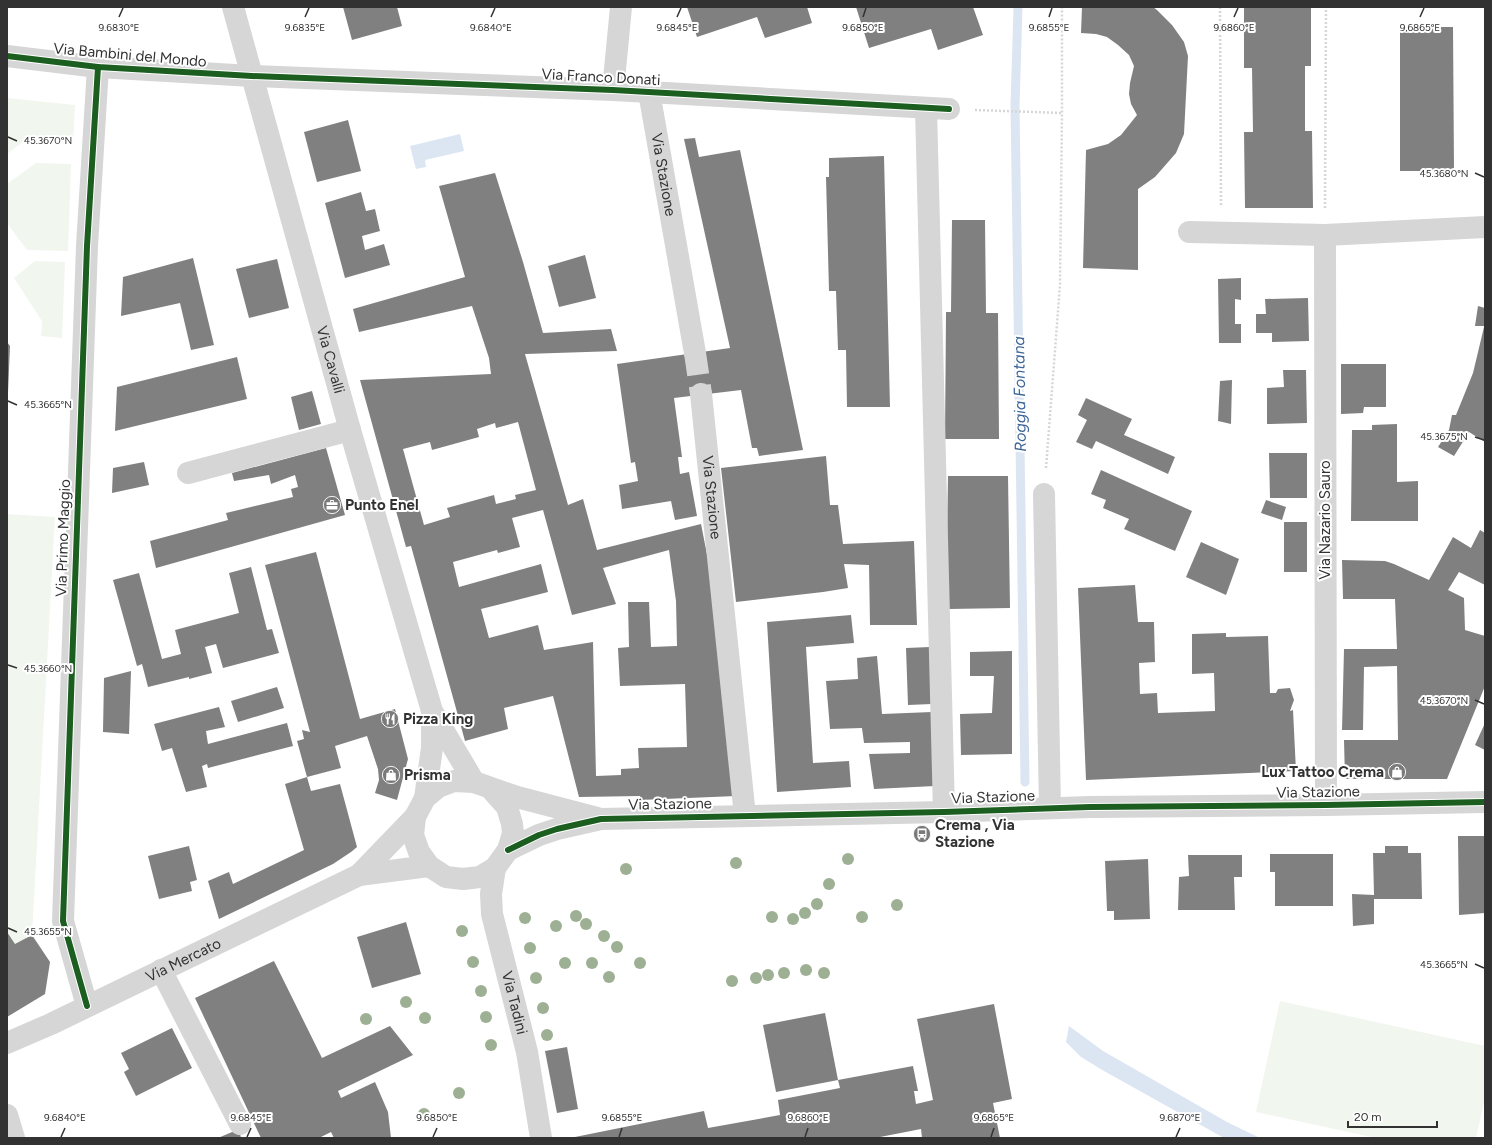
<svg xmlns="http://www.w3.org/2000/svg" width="1492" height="1145" viewBox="0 0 1492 1145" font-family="Figtree,sans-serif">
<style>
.green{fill:#f1f6ee}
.water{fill:#dce6f3}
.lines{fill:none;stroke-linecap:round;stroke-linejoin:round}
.stream{stroke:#dce6f3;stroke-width:9}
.building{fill:#808080;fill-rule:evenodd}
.minor-tunnel{stroke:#d6d6d6;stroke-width:22;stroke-dasharray:22 11;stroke-linecap:butt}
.path{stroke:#d6d6d6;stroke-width:2.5;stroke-dasharray:2 2;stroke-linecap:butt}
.minor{stroke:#d6d6d6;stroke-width:22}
.cycleway-casing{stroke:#fff;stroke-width:8}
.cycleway{stroke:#1b5e20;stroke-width:6}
.tree{fill:#9db094}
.ticks{fill:none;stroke:#323232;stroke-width:1.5}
.labels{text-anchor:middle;stroke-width:4;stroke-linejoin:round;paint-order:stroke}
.street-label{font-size:15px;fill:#323232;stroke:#fff}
.poi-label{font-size:15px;font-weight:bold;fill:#323232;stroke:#fff;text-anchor:start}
.water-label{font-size:16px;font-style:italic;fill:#3d6598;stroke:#fff}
.ticks-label{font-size:10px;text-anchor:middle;fill:#323232;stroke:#fff;stroke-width:4;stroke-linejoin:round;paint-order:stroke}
</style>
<rect width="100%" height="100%" fill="#fff"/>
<!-- green -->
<g class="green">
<polygon points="7,98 75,105 73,145 25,140 7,154"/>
<polygon points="36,163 71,164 68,251 27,250 7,223 7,184"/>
<polygon points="35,261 65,262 62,338 41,336 42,321 14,278"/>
<polygon points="7,514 55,517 32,935 15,944 7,932"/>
<polygon points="1280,1001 1485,1046 1485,1098 1476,1138 1376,1138 1256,1112"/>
</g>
<!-- water -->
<g class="water">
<polygon points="460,134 464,151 425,160 426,167 416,169 410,146"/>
<polygon points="1069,1026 1103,1051 1227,1122 1260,1138 1224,1138 1104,1071 1081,1057 1066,1042"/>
</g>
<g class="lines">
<!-- stream -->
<polyline class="stream" points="1018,7 1015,106 1025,782"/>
</g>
<!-- building -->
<g class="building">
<polygon points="343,7 397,7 402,26 352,40"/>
<polygon points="687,7 807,7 812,23 765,38 757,17 697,37"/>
<polygon points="856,7 973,7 983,35 938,50 931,29 869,48"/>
<polygon points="1082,7 1153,7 1157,10 1172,25 1184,42 1188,56 1184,134 1176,153 1155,177 1138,189 1138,270 1083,268 1086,150 1108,144 1121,135 1137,115 1131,104 1129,94 1130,83 1134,66 1129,55 1118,45 1107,37 1096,34 1081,33"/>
<polygon points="1244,7 1311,7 1311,66 1305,66 1305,131 1312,131 1313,208 1245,208 1244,132 1253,132 1252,68 1244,68"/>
<polygon points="1400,27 1453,27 1454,171 1400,171"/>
<polygon points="348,120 361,171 317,182 304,132"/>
<polygon points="695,138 699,157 740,150 803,450 759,456 757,448 752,448 741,390 674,398 682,457 678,457 680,474 689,472 697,516 675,520 671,501 622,509 619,485 638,481 635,462 631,463 617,364 730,348 684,139"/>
<polygon points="884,156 890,407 847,407 846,350 838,350 836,291 829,291 826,177 829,177 829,158"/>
<path d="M 495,173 L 523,262 L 543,333 L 611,329 L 617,351 L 525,354 L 568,505 L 583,499 L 597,550 L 701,524 L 716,600 L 736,796 L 640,800 L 640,796 L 579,797 L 553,696 L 504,708 L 508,729 L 465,741 L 411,546 L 406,547 L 360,380 L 491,374 L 489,358 L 472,306 L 359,332 L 353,309 L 465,277 L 439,186 ZM 518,422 L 536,490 L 515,495 L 516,499 L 496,504 L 494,495 L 447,508 L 450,517 L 424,525 L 403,449 L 430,442 L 432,450 L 479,437 L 477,429 L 495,423 L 496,428 ZM 543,510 L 572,615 L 616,604 L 603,568 L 669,550 L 676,601 L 677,646 L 651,647 L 649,602 L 628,602 L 629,647 L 618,648 L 620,686 L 685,684 L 687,747 L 638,748 L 639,768 L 621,769 L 621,775 L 596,776 L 593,642 L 544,650 L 538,625 L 489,638 L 481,609 L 548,592 L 541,564 L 459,587 L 453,562 L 497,550 L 498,553 L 520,547 L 512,518 Z"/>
<polygon points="361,192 366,211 375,209 380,231 362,236 365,250 384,244 390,265 345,278 325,203"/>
<polygon points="952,220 985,220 986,313 998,313 999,439 945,439 946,312 951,312"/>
<polygon points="585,255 596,298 559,307 548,266"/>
<polygon points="193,258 214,345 191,350 180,303 121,316 123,277"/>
<polygon points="277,259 289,308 249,318 236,269"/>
<polygon points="1241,278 1241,300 1235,299 1235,324 1241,324 1241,343 1219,343 1218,279"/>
<polygon points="1308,298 1309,341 1272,342 1272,333 1256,333 1256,314 1266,314 1265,299"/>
<polygon points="1478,306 1485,308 1485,326 1475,326"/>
<polygon points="1484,327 1485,442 1469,432 1454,456 1438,447 1449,430 1452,415 1456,415 1473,373"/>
<polygon points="7,342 10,346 8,393 7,393"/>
<polygon points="237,357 247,399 115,431 117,387"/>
<polygon points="1341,364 1386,364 1386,407 1364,407 1363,413 1341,414"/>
<polygon points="1283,370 1306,370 1307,423 1267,424 1267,388 1284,387"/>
<polygon points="1232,380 1231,424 1218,421 1220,381"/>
<polygon points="312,391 321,424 299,430 291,397"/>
<polygon points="1086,398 1132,419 1124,435 1175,457 1168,474 1096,441 1092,449 1076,442 1087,420 1078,415"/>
<polygon points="1397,424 1397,482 1418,481 1418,521 1351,521 1352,430 1372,430 1372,425"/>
<polygon points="326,448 345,515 156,568 150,541 228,520 226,513 293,497 291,489 298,487 295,475 271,484 269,475 234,481 232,473"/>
<polygon points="1269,453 1307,453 1307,498 1270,498"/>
<polygon points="826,456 830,505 838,505 843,544 914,541 917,625 870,625 869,565 844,564 848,588 823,592 736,602 721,468"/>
<polygon points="144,462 149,485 112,493 113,468"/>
<polygon points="1101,470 1192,511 1175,551 1124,529 1129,519 1103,508 1106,500 1091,494"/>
<polygon points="948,476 1008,476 1010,608 949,609 947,541"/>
<polygon points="1266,500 1286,507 1282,520 1261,513"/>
<rect x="1284" y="522" width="23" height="50"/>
<polygon points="1480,530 1485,533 1485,585 1459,572 1448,590 1464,598 1465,630 1485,636 1485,686 1447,779 1345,779 1344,740 1398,740 1397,666 1364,667 1363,730 1342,730 1344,649 1397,649 1395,599 1343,599 1342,560 1385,561 1394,564 1429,580 1453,537 1471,548"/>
<polygon points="1201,542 1239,559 1226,595 1186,577"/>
<polygon points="316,552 360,719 395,709 408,759 397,800 375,793 379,780 378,769 367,736 335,746 341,768 307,777 297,741 304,739 302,730 310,732 265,565"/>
<polygon points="251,567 267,630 272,629 279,653 223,668 216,644 205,647 212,673 189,679 189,677 148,687 142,664 137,666 113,580 139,573 162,659 181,654 175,630 239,613 229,573"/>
<polygon points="1135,585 1138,622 1154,622 1155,662 1139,663 1140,694 1157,693 1158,713 1215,711 1214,673 1192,674 1192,634 1226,633 1226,637 1268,636 1270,693 1276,693 1278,689 1290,688 1294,700 1290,711 1293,710 1296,771 1086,780 1078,588"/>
<polygon points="851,615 854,643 806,647 813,763 849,761 851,787 777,792 767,622"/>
<polygon points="930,647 932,704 908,705 906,648"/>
<polygon points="1012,651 1012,754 961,755 960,714 992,713 994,676 970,676 970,652"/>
<polygon points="877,656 882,714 932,712 935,786 874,789 869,754 910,753 910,742 864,743 862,728 830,729 826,681 858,679 857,658"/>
<polygon points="131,671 129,734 103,732 104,678"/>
<polygon points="277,687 284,708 238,722 231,701"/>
<polygon points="219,707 225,727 206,731 208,744 287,723 293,746 208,768 207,764 202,766 207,787 186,792 172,748 162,751 154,724"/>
<polygon points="1485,723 1485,750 1475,745"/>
<polygon points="307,777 311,791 340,784 357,847 351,852 333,864 219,919 208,881 229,872 233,884 304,850 285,784"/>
<polygon points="1458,836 1485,836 1485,913 1459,915"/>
<polygon points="189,846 197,880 190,882 192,891 159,899 148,856"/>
<polygon points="1385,846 1408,846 1408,853 1421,853 1422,899 1374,899 1374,924 1353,926 1352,894 1374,895 1373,853 1385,853"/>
<polygon points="1270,854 1333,854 1333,906 1275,906 1275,872 1270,872"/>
<polygon points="1188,855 1242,855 1242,877 1234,877 1235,910 1178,910 1179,877 1189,876"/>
<polygon points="1148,859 1150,919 1114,920 1114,911 1107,911 1105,861"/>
<polygon points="406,922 421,974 372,988 357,937"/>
<polygon points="7,932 15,944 32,935 50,962 45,994 7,1017"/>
<polygon points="274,961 322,1058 390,1026 413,1055 338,1091 341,1098 375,1082 388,1112 391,1138 334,1138 331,1132 319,1138 261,1138 195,998"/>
<polygon points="994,1004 1012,1099 993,1103 1000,1138 922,1138 921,1129 875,1138 570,1138 704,1111 708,1128 780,1115 778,1100 840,1088 838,1080 913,1066 918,1091 914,1091 916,1104 933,1100 917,1019"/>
<polygon points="825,1013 838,1080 776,1092 763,1025"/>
<polygon points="172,1028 192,1068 136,1096 124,1072 129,1069 121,1053"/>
<polygon points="567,1047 578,1109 557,1113 545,1051"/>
<polygon points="239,1129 241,1138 218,1138"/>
</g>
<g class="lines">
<!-- minor-tunnel -->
<polyline class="minor-tunnel" points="695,353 701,394"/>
<!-- path -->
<g class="path">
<polyline points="1220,7 1221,206"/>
<polyline points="975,110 1062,113"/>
<polyline points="1325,208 1326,7"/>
<polyline points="1046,468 1060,285 1062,113 1062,7"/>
</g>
<!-- minor -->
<g class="minor">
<path id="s1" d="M 233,7 L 350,430 L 432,711 L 474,782"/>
<polyline points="7,56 98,67 252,76 613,90 949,109"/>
<polyline points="613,90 621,7"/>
<path id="s2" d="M 649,92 L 695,353"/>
<polyline points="926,108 944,812"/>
<polyline points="1189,232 1325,235"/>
<path id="s3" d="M 701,394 L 745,816"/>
<polyline points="188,473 350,430"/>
<polyline points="1044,494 1050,808"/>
<polyline points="490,788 507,807 512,824 513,833 508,850 495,868 480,877 463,879 446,877 429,866 419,852 413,835 415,817 425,798 438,787 454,781 474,782 517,797 597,818"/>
<polyline points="425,798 432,748 432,712"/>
<polyline points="1326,805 1325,235 1485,227"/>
<polyline points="508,850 539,835 557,829 601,819 944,812 1090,807 1326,805 1485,802"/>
<path id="s4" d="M 495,868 L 491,894 L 492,914 L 527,1052 L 541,1138"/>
<polyline points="359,875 415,817"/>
<polyline points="161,970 240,1124"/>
<polyline points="87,1006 63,921 87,246 98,67"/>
<path id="s5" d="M 7,1043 L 51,1024 L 359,875 L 429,866"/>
<polyline points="7,1115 14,1138"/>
</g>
<defs>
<g id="cycleway">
<polyline points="7,56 98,67 252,76 613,90 949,109"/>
<polyline points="508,850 539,835 557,829 601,819 944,812 1090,807 1326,805 1485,802"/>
<polyline points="87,1006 63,921 87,246 98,67"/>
</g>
</defs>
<!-- cycleway casing -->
<use href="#cycleway" class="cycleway-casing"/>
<!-- cycleway -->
<use href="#cycleway" class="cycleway"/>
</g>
<!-- trees -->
<g class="tree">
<circle cx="848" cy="859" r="6"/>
<circle cx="736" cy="863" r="6"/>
<circle cx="626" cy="869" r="6"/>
<circle cx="829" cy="884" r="6"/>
<circle cx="817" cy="904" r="6"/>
<circle cx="897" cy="905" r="6"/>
<circle cx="805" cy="913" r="6"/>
<circle cx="576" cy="916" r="6"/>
<circle cx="772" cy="917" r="6"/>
<circle cx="862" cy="917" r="6"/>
<circle cx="525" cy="918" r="6"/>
<circle cx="793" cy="919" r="6"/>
<circle cx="586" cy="924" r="6"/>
<circle cx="556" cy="926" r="6"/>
<circle cx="462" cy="931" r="6"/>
<circle cx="604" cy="936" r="6"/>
<circle cx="617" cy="947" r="6"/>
<circle cx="530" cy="948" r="6"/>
<circle cx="473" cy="962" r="6"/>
<circle cx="565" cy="963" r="6"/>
<circle cx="592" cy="963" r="6"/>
<circle cx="640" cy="963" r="6"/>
<circle cx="806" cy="970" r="6"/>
<circle cx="784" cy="973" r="6"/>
<circle cx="824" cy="973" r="6"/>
<circle cx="768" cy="975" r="6"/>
<circle cx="609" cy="977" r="6"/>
<circle cx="536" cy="978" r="6"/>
<circle cx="756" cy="978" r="6"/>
<circle cx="732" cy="981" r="6"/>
<circle cx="481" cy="991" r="6"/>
<circle cx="406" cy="1002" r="6"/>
<circle cx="543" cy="1008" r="6"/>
<circle cx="486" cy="1017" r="6"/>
<circle cx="425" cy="1018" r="6"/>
<circle cx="366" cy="1019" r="6"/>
<circle cx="547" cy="1035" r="6"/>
<circle cx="491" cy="1045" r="6"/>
<circle cx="459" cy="1093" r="6"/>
<circle cx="424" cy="1114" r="6"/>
</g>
<!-- ticks -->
<path class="ticks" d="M 119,17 L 123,8M 305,17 L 309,8M 491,17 L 495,8M 677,17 L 681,8M 863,17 L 866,8M 1049,17 L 1052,8M 1234,17 L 1238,8M 1420,17 L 1424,8M 8,137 L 17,141M 1475,173 L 1484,177M 8,401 L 17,405M 1475,437 L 1484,440M 8,665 L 17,668M 1475,700 L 1484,704M 8,928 L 17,932M 1475,964 L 1484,968M 61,1137 L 65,1128M 247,1137 L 251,1128M 433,1137 L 437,1128M 619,1137 L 622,1128M 805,1137 L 808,1128M 991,1137 L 994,1128M 1176,1137 L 1180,1128"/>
<!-- icons -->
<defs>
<symbol id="office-disc" viewBox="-11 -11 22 22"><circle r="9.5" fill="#7a7a7a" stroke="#fff"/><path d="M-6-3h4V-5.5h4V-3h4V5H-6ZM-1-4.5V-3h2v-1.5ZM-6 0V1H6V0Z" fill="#fff"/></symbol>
<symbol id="restaurant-disc" viewBox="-11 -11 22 22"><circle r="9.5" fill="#7a7a7a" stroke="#fff"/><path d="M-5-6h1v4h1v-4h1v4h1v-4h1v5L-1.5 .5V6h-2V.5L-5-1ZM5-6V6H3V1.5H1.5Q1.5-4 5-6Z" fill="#fff"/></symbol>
<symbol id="shop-disc" viewBox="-11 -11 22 22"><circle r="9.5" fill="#7a7a7a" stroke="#fff"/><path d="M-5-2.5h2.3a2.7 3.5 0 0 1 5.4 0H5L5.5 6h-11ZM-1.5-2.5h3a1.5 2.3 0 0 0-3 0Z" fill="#fff"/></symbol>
<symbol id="bus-disc" viewBox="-11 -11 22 22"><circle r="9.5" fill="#7a7a7a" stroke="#fff"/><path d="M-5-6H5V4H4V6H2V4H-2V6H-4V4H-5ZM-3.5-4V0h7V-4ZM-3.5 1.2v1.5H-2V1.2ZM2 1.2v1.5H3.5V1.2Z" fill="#fff"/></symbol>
</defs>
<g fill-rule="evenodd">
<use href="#office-disc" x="322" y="495" width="20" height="20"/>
<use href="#restaurant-disc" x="380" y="709" width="20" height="20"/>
<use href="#shop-disc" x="1387" y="762" width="20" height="20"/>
<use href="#shop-disc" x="381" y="765" width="20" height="20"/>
<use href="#bus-disc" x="912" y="824" width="20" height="20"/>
</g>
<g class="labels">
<!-- street labels -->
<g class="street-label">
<text transform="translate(130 55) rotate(5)" y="5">Via Bambini del Mondo</text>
<text transform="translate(601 77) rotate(3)" y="5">Via Franco Donati</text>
<text dy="5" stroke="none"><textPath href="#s2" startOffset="84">Via Stazione</textPath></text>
<text dy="5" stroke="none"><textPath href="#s1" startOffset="366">Via Cavalli</textPath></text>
<text dy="5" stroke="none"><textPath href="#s3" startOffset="104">Via Stazione</textPath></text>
<text transform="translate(1325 520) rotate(-90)" y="5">Via Nazario Sauro</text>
<text transform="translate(63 538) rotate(-88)" y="5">Via Primo Maggio</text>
<text transform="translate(1318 792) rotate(-1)" y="5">Via Stazione</text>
<text transform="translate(993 797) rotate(-2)" y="5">Via Stazione</text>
<text transform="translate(670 804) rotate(-1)" y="5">Via Stazione</text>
<text dy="5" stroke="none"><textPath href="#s5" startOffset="195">Via Mercato</textPath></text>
<text dy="5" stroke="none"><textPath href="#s4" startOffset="138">Via Tadini</textPath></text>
</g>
<!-- poi labels -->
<g class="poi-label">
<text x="345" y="510">Punto Enel</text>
<text x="403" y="724">Pizza King</text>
<text x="1384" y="777" text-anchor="end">Lux Tattoo Crema</text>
<text x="404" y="780">Prisma</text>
<text x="935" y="830">Crema , Via<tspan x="935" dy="17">Stazione</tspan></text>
</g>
<!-- water labels -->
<g class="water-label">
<text transform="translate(1019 394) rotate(-91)" y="6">Roggia Fontana</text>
</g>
</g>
<g class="ticks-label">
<text x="491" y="31">9.6840°E</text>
<text x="677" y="31">9.6845°E</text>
<text x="1049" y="31">9.6855°E</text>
<text x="1420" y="31">9.6865°E</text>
<text x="119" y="31">9.6830°E</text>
<text x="305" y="31">9.6835°E</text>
<text x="863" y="31">9.6850°E</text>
<text x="1234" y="31">9.6860°E</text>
<text x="48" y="144">45.3670°N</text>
<text x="1444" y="177">45.3680°N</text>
<text x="48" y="408">45.3665°N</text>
<text x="1444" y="440">45.3675°N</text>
<text x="48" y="672">45.3660°N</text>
<text x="1444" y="704">45.3670°N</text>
<text x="48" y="935">45.3655°N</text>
<text x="1444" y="968">45.3665°N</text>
<text x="65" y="1121">9.6840°E</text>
<text x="251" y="1121">9.6845°E</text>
<text x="437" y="1121">9.6850°E</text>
<text x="622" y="1121">9.6855°E</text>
<text x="808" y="1121">9.6860°E</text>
<text x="994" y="1121">9.6865°E</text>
<text x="1180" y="1121">9.6870°E</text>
</g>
<!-- border -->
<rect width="1492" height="1145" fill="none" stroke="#323232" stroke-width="16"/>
<!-- scale -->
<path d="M1348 1121v6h89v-6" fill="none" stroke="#323232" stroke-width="2"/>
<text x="1354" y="1121" font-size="12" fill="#323232" stroke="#ffffff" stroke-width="3" paint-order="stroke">20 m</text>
</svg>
